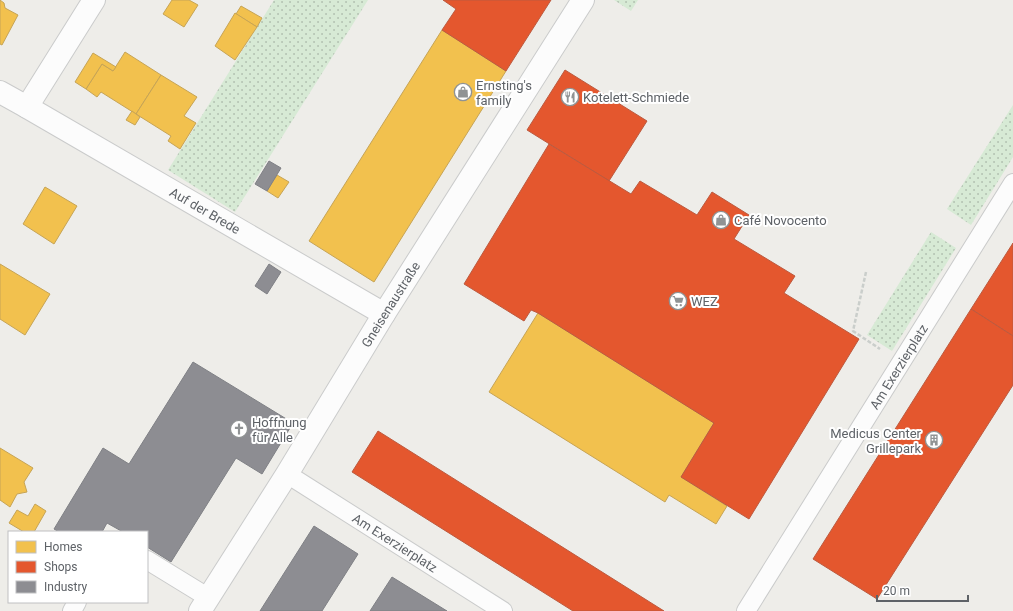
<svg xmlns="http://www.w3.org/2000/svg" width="1013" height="611" viewBox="0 0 1013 611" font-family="Roboto,sans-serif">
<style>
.grass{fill:url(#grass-dots)}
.homes{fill:#f2c14e;stroke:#c6a456}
.shops{fill:#e4572e;stroke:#bc5a3f}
.industry{fill:#8d8d92;stroke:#7f8085}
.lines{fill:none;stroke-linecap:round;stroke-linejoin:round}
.lane-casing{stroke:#cacbcb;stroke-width:20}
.street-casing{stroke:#cacbcb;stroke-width:24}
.path{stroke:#cacecb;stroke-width:2.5;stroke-dasharray:4 2;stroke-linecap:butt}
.lane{stroke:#fcfcfc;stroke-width:18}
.street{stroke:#fcfcfc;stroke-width:22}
.labels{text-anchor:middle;stroke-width:4;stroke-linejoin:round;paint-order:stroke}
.poi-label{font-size:13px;fill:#5e6267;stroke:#fff;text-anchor:start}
.street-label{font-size:13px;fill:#5e6267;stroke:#fff}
</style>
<defs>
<pattern id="grass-dots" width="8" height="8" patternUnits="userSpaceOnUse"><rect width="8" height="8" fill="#d7ead5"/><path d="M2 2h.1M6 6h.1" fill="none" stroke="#b2c1b1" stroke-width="1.8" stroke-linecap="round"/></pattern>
</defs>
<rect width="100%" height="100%" fill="#eeede9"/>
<!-- grass -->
<g class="grass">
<polygon points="274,0 368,0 235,212 168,170"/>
<polygon points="614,0 638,0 631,11"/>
<polygon points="1013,105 1013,157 971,225 947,209"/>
<polygon points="931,232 956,248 892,351 867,335"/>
</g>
<!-- homes -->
<g class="homes">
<polygon points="0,0 4,3 5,8 18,15 2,45 0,44"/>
<polygon points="172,0 189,0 198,5 184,27 163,14"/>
<polygon points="241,6 262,18 257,27 236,14"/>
<polygon points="235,13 257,27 235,60 215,46"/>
<polygon points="442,30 506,71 374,282 309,241"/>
<polygon points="125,52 161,75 136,114 101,92 97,97 86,89 102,64 113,71"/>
<polygon points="93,53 116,67 113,71 102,64 86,89 75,82"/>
<polygon points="161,75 197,97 184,116 196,123 180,149 168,141 171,136 136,114"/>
<polygon points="132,111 140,117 135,125 126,120"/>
<polygon points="277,175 289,182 278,198 267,191"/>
<polygon points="45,187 77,206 54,244 23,224"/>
<polygon points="0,264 50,294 25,335 0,319"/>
<polygon points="538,313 714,423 681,477 727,506 716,524 669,495 665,502 489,392"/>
<polygon points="0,448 33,468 24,482 27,492 17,494 10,507 0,500"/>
<polygon points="35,504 46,511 34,532 24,532 9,523 17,510 28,516"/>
</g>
<!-- shops -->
<g class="shops">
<polygon points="443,0 551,0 506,71 442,30 456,9"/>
<polygon points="565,70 647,121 609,181 527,130"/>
<polygon points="549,144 631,194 640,181 697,215 712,192 749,215 734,239 795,276 784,293 859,339 749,519 681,477 714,423 538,313 531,310 524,321 464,284"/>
<polygon points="1013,243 1013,336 971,309"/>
<polygon points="971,309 1013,336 1013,385 877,599 813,559"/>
<polygon points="378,431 664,611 573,611 352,472"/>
</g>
<!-- industry -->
<g class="industry">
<polygon points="269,161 281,168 267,191 255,184"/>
<polygon points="269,264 281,272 267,294 255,286"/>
<polygon points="193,362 293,423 262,474 236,458 171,562 147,547 147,532 123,532 107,523 102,532 59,532 54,529 103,448 129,464"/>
<polygon points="314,526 358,554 322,611 260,611"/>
<polygon points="392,577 447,611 370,611"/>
</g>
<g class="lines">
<defs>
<g id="lane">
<path id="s1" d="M 287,474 L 503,611"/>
<polyline points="147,560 209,598"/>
<polyline points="72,611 77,602"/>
<path id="s2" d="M 746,611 L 1013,183"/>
</g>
<g id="street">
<polyline points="0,92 27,107 94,0"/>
<path id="s3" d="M 27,107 L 384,314"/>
<path id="s4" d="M 200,611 L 287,474 L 384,314 L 583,0"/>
</g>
</defs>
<!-- lane casing -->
<use href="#lane" class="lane-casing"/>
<!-- street casing -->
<use href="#street" class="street-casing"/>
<!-- path -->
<polyline class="path" points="866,272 853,331 880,349"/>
<!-- lane -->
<use href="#lane" class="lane"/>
<!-- street -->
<use href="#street" class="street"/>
</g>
<!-- icons -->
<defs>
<symbol id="shop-ring" viewBox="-11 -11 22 22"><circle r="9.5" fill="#fff" stroke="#909394" stroke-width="1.5"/><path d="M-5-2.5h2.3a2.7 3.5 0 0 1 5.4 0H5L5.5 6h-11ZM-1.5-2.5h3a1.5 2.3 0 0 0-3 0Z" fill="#909394"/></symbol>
<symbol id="restaurant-ring" viewBox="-11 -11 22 22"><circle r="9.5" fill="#fff" stroke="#909394" stroke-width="1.5"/><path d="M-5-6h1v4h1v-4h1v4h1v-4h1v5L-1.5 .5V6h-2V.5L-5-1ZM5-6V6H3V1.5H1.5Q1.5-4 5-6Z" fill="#909394"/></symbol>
<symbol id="supermarket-ring" viewBox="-11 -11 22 22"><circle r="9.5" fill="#fff" stroke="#909394" stroke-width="1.5"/><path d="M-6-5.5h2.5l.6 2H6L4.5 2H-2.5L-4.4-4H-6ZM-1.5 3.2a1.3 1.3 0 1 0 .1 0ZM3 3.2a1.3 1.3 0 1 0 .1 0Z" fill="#909394"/></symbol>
<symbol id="church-ring" viewBox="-11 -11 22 22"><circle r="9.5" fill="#fff" stroke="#909394" stroke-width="1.5"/><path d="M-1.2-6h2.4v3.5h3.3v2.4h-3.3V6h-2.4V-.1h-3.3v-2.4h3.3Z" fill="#909394"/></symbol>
<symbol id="building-ring" viewBox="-11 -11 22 22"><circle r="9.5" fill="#fff" stroke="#909394" stroke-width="1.5"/><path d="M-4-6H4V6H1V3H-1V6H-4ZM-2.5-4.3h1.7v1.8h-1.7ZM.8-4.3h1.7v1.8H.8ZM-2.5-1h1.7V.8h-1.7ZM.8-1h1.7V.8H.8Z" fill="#909394"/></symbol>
</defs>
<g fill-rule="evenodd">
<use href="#shop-ring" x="453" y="82" width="20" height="20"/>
<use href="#restaurant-ring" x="560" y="87" width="20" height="20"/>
<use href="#shop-ring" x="711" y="210" width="20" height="20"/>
<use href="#supermarket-ring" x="668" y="291" width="20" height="20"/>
<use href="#church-ring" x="229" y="419" width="20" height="20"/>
<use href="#building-ring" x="924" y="430" width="20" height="20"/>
</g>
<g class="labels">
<!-- poi labels -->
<g class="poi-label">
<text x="476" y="90">Ernsting's<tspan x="476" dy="15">family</tspan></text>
<text x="583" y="102">Kotelett-Schmiede</text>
<text x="734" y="225">Café Novocento</text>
<text x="691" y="306">WEZ</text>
<text x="252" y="427">Hoffnung<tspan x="252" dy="15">für Alle</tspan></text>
<text x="921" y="438" text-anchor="end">Medicus Center<tspan x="921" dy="15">Grillepark</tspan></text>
</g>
<!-- street labels -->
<g class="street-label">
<text dy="5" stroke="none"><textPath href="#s3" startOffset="206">Auf der Brede</textPath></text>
<text dy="5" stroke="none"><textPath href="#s4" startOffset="361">Gneisenaustraße</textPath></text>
<text dy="5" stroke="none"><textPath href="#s2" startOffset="288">Am Exerzierplatz</textPath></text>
<text dy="5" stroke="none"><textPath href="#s1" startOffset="128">Am Exerzierplatz</textPath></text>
</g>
</g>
<!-- legend -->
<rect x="8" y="531" width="140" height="72" fill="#ffffff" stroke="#bfc0c2"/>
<rect x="16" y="541" width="20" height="12" fill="#f2c14e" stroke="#bfc0c2"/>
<text x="44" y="551" font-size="12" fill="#5e6267">Homes</text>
<rect x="16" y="561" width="20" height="12" fill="#e4572e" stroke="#bfc0c2"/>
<text x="44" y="571" font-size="12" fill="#5e6267">Shops</text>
<rect x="16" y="581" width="20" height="12" fill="#8d8d92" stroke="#bfc0c2"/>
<text x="44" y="591" font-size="12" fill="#5e6267">Industry</text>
<!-- scale -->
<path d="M877 595v6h91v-6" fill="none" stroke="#5e6267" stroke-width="2"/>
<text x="883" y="595" font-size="12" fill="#5e6267" stroke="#ffffff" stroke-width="3" paint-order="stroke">20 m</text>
</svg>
